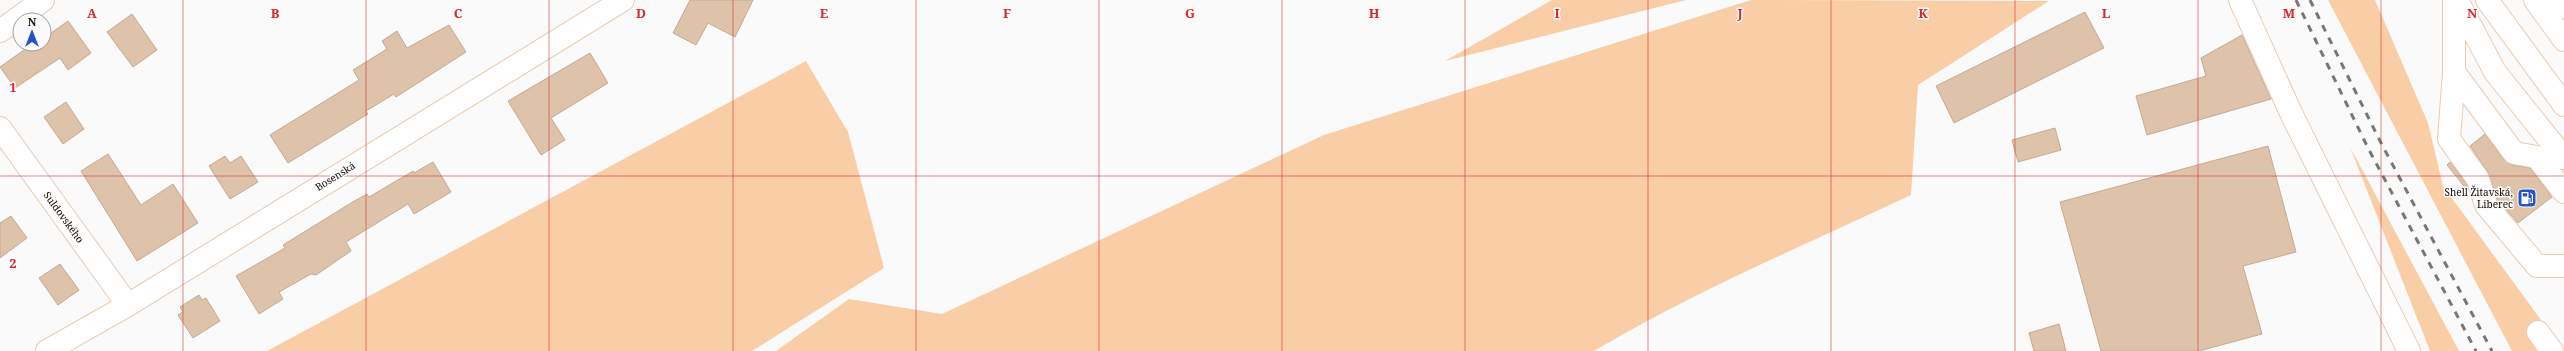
<svg xmlns="http://www.w3.org/2000/svg" width="2564" height="351" viewBox="0 0 2564 351" font-family="'Noto Serif',serif">
<style>
.green{fill:#f9cda5}
.building{fill:#dec2aa;stroke:#c5aa92}
.lines{fill:none;stroke-linecap:round;stroke-linejoin:round}
.minor-casing{stroke:#e8ccb4;stroke-width:24}
.highway-casing{stroke:#e8ccb4;stroke-width:24}
.minor{stroke:#fff;stroke-width:22}
.highway{stroke:#fff;stroke-width:22}
.rail{stroke:#7b7673;stroke-width:3;stroke-dasharray:7 7;stroke-linecap:butt}
.grid{fill:none;stroke:#d62828;stroke-width:1;stroke-opacity:0.55}
.labels{text-anchor:middle;stroke-width:3;stroke-linejoin:round;paint-order:stroke}
.street-label{font-size:10px;fill:#150c05;stroke:#fafafa}
.poi-label{font-size:10px;fill:#150c05;stroke:#fafafa;text-anchor:end}
.grid-label{font-size:13px;text-anchor:middle;font-weight:bold;fill:#d62828;stroke:#fafafa;stroke-width:3;stroke-linejoin:round;paint-order:stroke}
</style>
<rect width="100%" height="100%" fill="#fafafa"/>
<!-- green -->
<g class="green">
<polygon points="1552,0 1686,0 1445,61"/>
<path d="M 1751,0 L 2049,1 L 1918,85 L 1911,195 C 1805,245 1695,291 1594,351 L 776,351 L 849,299 L 942,314 L 1324,135 Z"/>
<polygon points="2328,0 2375,0 2428,123 2443,186 2541,320 2557,351 2512,351"/>
<polygon points="806,61 848,132 884,268 752,351 267,351"/>
<polygon points="2350,147 2459,351 2430,351"/>
</g>
<!-- building -->
<g class="building">
<polygon points="690,0 753,0 735,37 708,23 696,45 673,33"/>
<polygon points="2085,12 2104,48 1954,123 1936,86"/>
<polygon points="132,14 157,50 133,67 107,32"/>
<polygon points="68,21 91,53 68,70 60,58 15,88 0,67 31,45 44,44 44,38"/>
<polygon points="449,25 466,52 396,97 394,94 366,111 368,114 288,163 270,135 359,80 353,70 387,49 382,41 397,31 407,48"/>
<polygon points="2242,35 2271,99 2147,135 2136,96 2206,76 2201,58"/>
<polygon points="590,53 608,83 551,118 565,140 541,155 508,101"/>
<polygon points="66,102 84,129 63,144 44,117"/>
<polygon points="2055,128 2061,150 2018,162 2012,140"/>
<polygon points="2485,134 2504,160 2512,165 2530,168 2552,197 2518,223 2497,199 2488,172 2470,146"/>
<polygon points="2268,146 2296,252 2243,266 2262,334 2199,351 2101,351 2060,202"/>
<polygon points="108,154 141,205 173,184 198,223 137,261 81,171"/>
<polygon points="225,156 230,163 241,156 258,182 230,199 209,166"/>
<polygon points="433,162 451,192 414,214 408,204 346,242 351,251 316,275 311,274 279,292 283,299 259,314 236,276 285,248 283,245 351,203 367,194 369,197 413,171 414,173"/>
<polygon points="2450,162 2467,185 2468,191 2447,165"/>
<polygon points="11,216 27,238 0,258 0,223"/>
<polygon points="60,264 79,290 58,305 39,278"/>
<polygon points="199,295 202,300 206,298 220,321 193,338 178,315 183,312 180,307"/>
<polygon points="2059,324 2066,351 2034,351 2029,333"/>
</g>
<g class="lines">
<defs>
<g id="minor">
<polyline points="2240,0 2291,113 2409,351"/>
<polyline points="2454,0 2454,72 2449,139 2478,179 2486,205 2537,266 2564,266"/>
<polyline points="0,31 43,0"/>
<polyline points="2454,72 2514,153 2537,157 2564,192"/>
<polyline points="0,128 128,305"/>
<polyline points="2538,332 2552,351"/>
<polyline points="47,351 128,305 623,0"/>
</g>
<g id="highway">
<polyline points="2457,0 2495,72 2564,158"/>
<polyline points="2487,0 2564,105"/>
<polyline points="2535,0 2564,40"/>
<polyline points="2557,0 2564,7"/>
</g>
</defs>
<!-- minor casing -->
<use href="#minor" class="minor-casing"/>
<!-- highway casing -->
<use href="#highway" class="highway-casing"/>
<!-- minor -->
<use href="#minor" class="minor"/>
<!-- highway -->
<use href="#highway" class="highway"/>
<!-- rail -->
<g class="rail">
<polyline points="2296,0 2368,148 2476,351"/>
<polyline points="2310,0 2380,141 2492,351"/>
</g>
</g>
<!-- grid -->
<path class="grid" d="M 183,0 L 183,351M 366,0 L 366,351M 549,0 L 549,351M 733,0 L 733,351M 916,0 L 916,351M 1099,0 L 1099,351M 1282,0 L 1282,351M 1465,0 L 1465,351M 1648,0 L 1648,351M 1831,0 L 1831,351M 2015,0 L 2015,351M 2198,0 L 2198,351M 2381,0 L 2381,351M 0,176 L 2564,176"/>
<!-- icons -->
<defs>
<symbol id="fuel-square" viewBox="-11 -11 22 22"><rect x="-9" y="-9" width="18" height="18" rx="4" fill="#2655c3" stroke="#fafafa"/><path d="M-5.5-6h7V0h2V4h1.3V-2.5L3-4.5l.8-.8L6-3V5H2.5V1h-1V6h-7ZM-4.2-4.7v3.2H.2V-4.7Z" fill="#fff"/></symbol>
</defs>
<g fill-rule="evenodd">
<use href="#fuel-square" x="2516" y="187" width="22" height="22"/>
</g>
<g class="labels">
<!-- street labels -->
<g class="street-label">
<text transform="translate(335 176) rotate(-32)" y="4">Bosenská</text>
<text transform="translate(64 217) rotate(54)" y="4">Suldovského</text>
</g>
<!-- poi labels -->
<g class="poi-label">
<text x="2513" y="196">Shell Žitavská,<tspan x="2513" dy="12">Liberec</tspan></text>
</g>
</g>
<g class="grid-label">
<text x="92" y="18">A</text>
<text x="275" y="18">B</text>
<text x="458" y="18">C</text>
<text x="641" y="18">D</text>
<text x="824" y="18">E</text>
<text x="1007" y="18">F</text>
<text x="1190" y="18">G</text>
<text x="1374" y="18">H</text>
<text x="1557" y="18">I</text>
<text x="1740" y="18">J</text>
<text x="1923" y="18">K</text>
<text x="2106" y="18">L</text>
<text x="2289" y="18">M</text>
<text x="2472" y="18">N</text>
<text x="13" y="92">1</text>
<text x="13" y="268">2</text>
</g>
<!-- north arrow -->
<g transform="translate(32 32)"><circle r="19" fill="#fafafa" stroke="#9e9b98"/>
<path d="M0-3L7 15L0 10L-7 15Z" fill="#2655c3"/>
<text y="-6" font-size="11" font-weight="bold" text-anchor="middle" fill="#150c05">N</text>
</g>
</svg>
